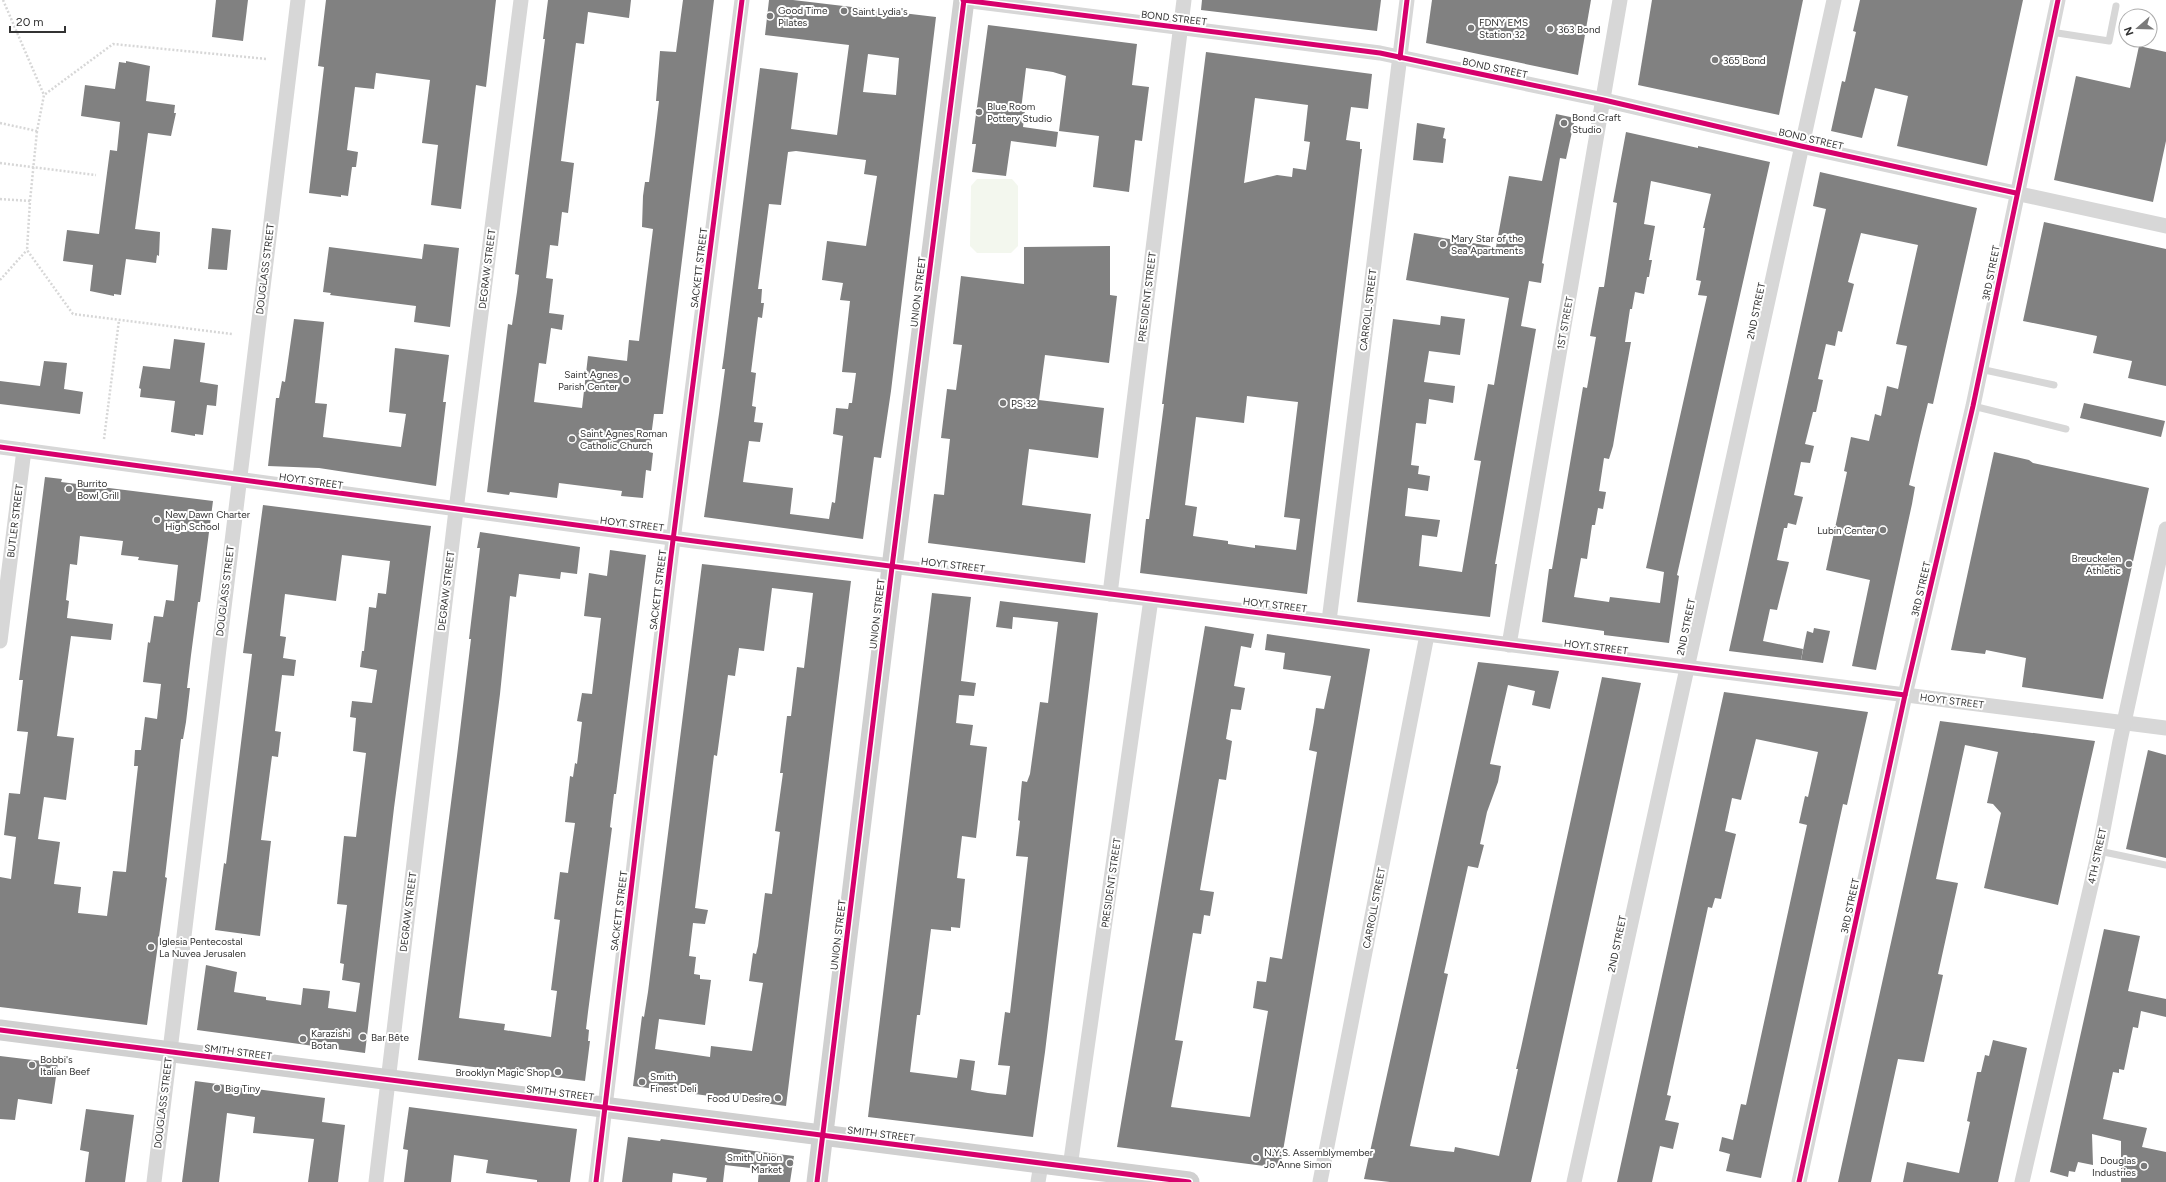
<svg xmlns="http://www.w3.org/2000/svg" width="2166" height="1182" viewBox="0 0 2166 1182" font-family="Figtree,sans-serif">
<rect width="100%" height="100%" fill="#fff"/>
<path fill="#f3f7ee" d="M977,179h35l6,7v60l-7,7h-34l-7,-7 1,-60z"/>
<g fill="#818181" fill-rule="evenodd">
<path d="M216,0h32l-5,41 -31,-4z"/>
<path d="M326,0h170l-10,87 -10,-2 -15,124 -30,-4 7,-60 -16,-2 8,-63 -54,-7 -2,16 -19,-2 -8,63 11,2 -2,15h-4l-4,29 -7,-1v2l-32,-4 15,-126 -6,-1z"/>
<path d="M548,0h83l-2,18 -41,-6 -4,32 -8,-1 -15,118 13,2 -6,50 -6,-1 -4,34 -8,-1 -2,17 -2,16 7,1 -4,34 15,2 -2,15 -11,-2 -5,36 -7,-1 -5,39 48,6 6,-52 39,5 2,-21 10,1 14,-112 -11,-2 1,-31 2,-14h4l6,-47 4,-34h-3l4,-50 16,1 7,-52h31l-51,414h-9l-5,38 4,1 -2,18 -5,-1 -3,28 -22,-2 1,-5 -63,-8 -2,15 -47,-6 -1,3 -22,-3 21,-168 4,1 5,-33 2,-17 -4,-1 30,-235h-2z"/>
<path d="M769,0h24l143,17 -45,374 -10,67 -7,-1 -11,82 -159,-22 15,-103 6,-45h-3l2,-14 36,-287 38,5 -7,56 46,6 12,-90 -84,-10zM868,54l31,4 -3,37 -33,-3zM796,151l70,9 -2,14 13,2 -11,70 -39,-5 -5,39 21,3 -3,17 10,1 -8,71 14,1 -4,30h-3l-1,6 -12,-1 -3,26 10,2 -8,67 -3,-1 -3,17 -39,-5 3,-26 -50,-6 6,-41 11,1 3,-19 -9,-1 2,-15 -4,-1 4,-33 -5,-1 7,-55 4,1 2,-15h-3l1,-14h-4l11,-85 12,1 7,-53z"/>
<path d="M1202,0h179l-4,31 -176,-21z"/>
<path d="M1432,0h159l-13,75 -152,-32z"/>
<path d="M1652,0h151l-24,115 -141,-30z"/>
<path d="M1860,0h163l-36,166 -90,-20 11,-50 -33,-8 -13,50 -31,-7 11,-50 3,1 11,-50 -3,-1z"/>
<path d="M988,25l149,19 -5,41 17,2 -7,54 -7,-1 -6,52 -36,-5 6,-51 -40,-5 7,-55 -13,-4 -27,-4 -5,42h4l-2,17 35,5 -2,15 -45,-6 -5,35 -34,-4 4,-28h-4z"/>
<path d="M2139,46l27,6v89l-13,61 -99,-22 22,-104 54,12z"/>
<path d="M1206,52l166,22 -4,35 -17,-2 -5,33 14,2v7h2l-55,445 -167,-21 6,-54h3l15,-115h-2zM1255,98l53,7 -4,36 6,1 -4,28 -13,-2 -1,9 -15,-2 -33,8zM1247,396l51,6 -14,115 16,2 -4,31 -41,-5v3l-27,-4v-3l-35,-5 4,-29 -12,-2 11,-88 48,6z"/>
<path d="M126,61l24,5 -4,35 29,4 -1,8h2l-5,23 -23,-3 -13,96 25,3 -1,24 -2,-1 -1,8 -30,-4 -5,36 -7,-1v2l-24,-5 3,-26 -30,-4 4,-31 32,4 11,-84 7,1 3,-29 -39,-6 4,-31 30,4 4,-27 7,1z"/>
<path d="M1556,114l19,4 -9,41 -6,-1 -18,105 2,1 -3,19 -12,-2 -8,45 15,3 -41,235h2l-7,53 -133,-15 36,-283 47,6 1,-9 24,3 -5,36 -31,-4 -5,31 31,4 -2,17 -24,-4 -3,25 -10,-1 -5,42 8,1 -1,8 12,2 -2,15 -20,-3 -3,28 35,4 -3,17 -15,-2 -3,31 43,6 19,-111 -7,-1 14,-76 6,1 15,-87 -103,-18 8,-47 82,14 13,-71 33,5z"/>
<path d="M1417,123l28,5 -2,10 3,1 -3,24 -30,-3z"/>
<path d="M1626,132l72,16v-2l72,16 -93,413 2,1 -10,67 -65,-8v-4l-62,-9 7,-53h3l31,-182 4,1 9,-51 -6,-1 9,-49h5l13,-84 -4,-1zM1651,181l60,13 -8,34h2l-9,52 5,1 -3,14 9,1 -61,272 18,4 -4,31 -50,-6 -1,5 -35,-5 7,-39 6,1 5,-34h3l3,-17 5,1 3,-17 -7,-1 5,-33 5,1 4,-13 9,-53 9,-51h-6l5,-33h2l3,-17 9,2 3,-17h2l3,-17h-3l6,-34 -11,-2z"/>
<path d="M1820,172l157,36 -44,196 -5,-1 -8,33 -11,49 6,2 -3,17 -36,166 -24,-4 18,-86 -44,-10 21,-98 -3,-1 7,-34 18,4 6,-27 6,2 6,-30 11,3 9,-43 -11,-2 22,-99 -57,-12 -13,49 6,2 -12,48 -4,-1 -3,15 -9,-2 -8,35 5,1 -7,32h-3l-8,32 9,2 -4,17 -9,-1 -7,33 9,2 -7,28 -8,-2 -1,5h-3l-7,32 12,2 -12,48 -7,-1 -7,32 40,8 -2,11 -72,-9 97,-442 -13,-3z"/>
<path d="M2044,222l122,27v137l-38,-8 4,-17 -39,-8 4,-17 -74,-15z"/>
<path d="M212,228l19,2 -4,40 -19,-1z"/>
<path d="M424,244l35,4 -9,79 -36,-5 2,-16 -86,-11 1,-2 -8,-1 6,-45 93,12z"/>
<path d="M1110,246v49l7,1 -8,67 -64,-8 -6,45 65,8 -6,50 -69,-9 -7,56 69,9 -6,49 -157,-20 6,-49 10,1 6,-56 -9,-1 6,-49 9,1 6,-45 -9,-1 8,-68 63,8v-37z"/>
<path d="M294,319l30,3 -9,81 12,1 -4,33 78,10 5,-33 -17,-2 6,-64 54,7 -6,47h3l-10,84 -117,-18 -51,-2 8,-68h3l3,-17 3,1z"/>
<path d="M174,339l31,4 -5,39 18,3 -2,21 -9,-1 -4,30 -8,-1v2l-24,-4 4,-31 -35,-4 1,-8 -2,-1 4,-22 27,3z"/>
<path d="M44,361l23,2 -3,26 19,3 -3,22 -80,-10v-23l40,5z"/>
<path d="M2084,403l81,18 -4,16 -81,-19z"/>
<path d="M1994,452l35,8 4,3 116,25 -46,211 -81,-12 4,-29 -40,-8 -1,4 -34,-4z"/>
<path d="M45,477l17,2 -1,3 152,19 -13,101h-2l-7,53 -4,33h3l-4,34 -3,17h-2l-16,138 2,1 -20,147 -147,-18v-130l11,2 5,-42 -12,-2 5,-42 11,1 8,-62 -11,-1 6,-51h-4zM80,536l43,5 -2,14 18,2 -1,3 40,5 -4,36 -8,-1 -3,17 -9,-1 -4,27 -2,-1 -5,40 18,2 -4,35 -12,-2 -4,33h-6l-1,16h4l-12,106 -13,-1 -6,45 -29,-3 3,-26 -27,-3 6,-42 -22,-3 6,-42 22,3 8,-62 -17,-2 14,-100 40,4 2,-16 -46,-6 2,-17 -3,-1 4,-36 7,1z"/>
<path d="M263,505l168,21 -37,282 -29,245 -168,-23 9,-65 31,7 -3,20 32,5v3l35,5 2,-17 27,3 -2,17 28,4 4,-29 -18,-3 2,-16 -4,-1 7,-58 -10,-1 7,-68 12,1 10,-84 -13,-2 3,-33 -6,-1 2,-16 20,2 5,-33 -17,-3 2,-16h2l5,-44 7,1 2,-15 8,1 4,-33 -48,-6 -6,46 -51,-7 -5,42 6,1 -3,21 13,2 -2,16 -12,-1 -7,56 6,1 -3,25 -6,-1 -11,84 10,1 -11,95 -45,-6 9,-67 2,1 26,-210 -9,-1z"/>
<path d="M480,532l100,15 -3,27 -16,-2 -1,7 -41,-5 -3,23 -6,-1 -10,98 -41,324 46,6 -1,6 47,7 6,-46 -6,-1 9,-70 -6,-1 6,-47 8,1 7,-50 -10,-1 5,-46 3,1 2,-14 2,1 5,-42 -5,-1 5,-28 10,1 9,-76 -17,-2 5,-43 18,3 3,-26 36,5 -30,239h-2l-4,33 2,1 -24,184 -2,17 3,1 -1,11h2l-5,40 -167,-21 39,-304 14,-117h-2l11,-91h-3z"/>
<path d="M702,564l149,17 -65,525 -153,-20 9,-70 2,1 4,-25zM772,588l41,5 -9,75 -7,-1 -6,49h-4l-7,57h3l-8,58 5,1 -8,62 -7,-1 -7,53 -2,8 -3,-1 -4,28 14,2 -11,68 -41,-5 -1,11 -55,-8 4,-30 46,6 6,-45 -11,-1v-4l-6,-1 2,-17 -7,-1 4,-33 12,1 3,-14 -13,-2 19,-153 3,1 11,-81 7,1 4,-28 25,3z"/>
<path d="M932,593l39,4 -10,84 15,2 -2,13 -15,-1 -3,28 17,2 -3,20 17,2 -11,91 -14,-2 -5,42 8,1 -5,49 -9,-1v4l-20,-2 -11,86h-3l-7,57 47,6 3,-19 15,2 -4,29 17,3 18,2 4,-29 -12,-1 7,-53 5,1 18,-156 -12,-1 4,-35 -2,-1 4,-39 5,1 3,-8 10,-72 8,1 10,-81 -45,-5 -1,12 -16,-2 4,-26 98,12 -53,439 -12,85 -165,-20z"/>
<path d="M1205,626l49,8 -3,14 -10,-2 -7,40 11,2 -4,22 -10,-1 -5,30 6,2 -6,39 -7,-1 -19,111 14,2 -4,24 -6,-1 -3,19 -8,-1 -18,107 8,1 -12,66 79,10 18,-106 -15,-3 4,-27 9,1 4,-25 12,2 35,-207 -8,-2 5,-28 2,-14 8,1 7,-33 -48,-7 2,-16 -20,-3 2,-16 103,15 -90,519 -163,-21z"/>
<path d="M1814,628l16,3 -7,32 -22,-3 6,-29 6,2z"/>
<path d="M1478,662l81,9 -9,38 -18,-4 3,-14 -27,-6 -18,79 11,2 -3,16 -11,30 -7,32 4,1 -6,23 -10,-2 -24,107 4,1 -38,172 26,4 18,2 1,-5 44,9 19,-87h-2l5,-21 81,-371 39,6 -110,499h-141l-26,-3z"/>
<path d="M1724,692l144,20 -21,93 -4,-1 -82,374 -35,-7 4,-17 -11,-3 3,-14 11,3 8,-36 5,1 61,-280 -8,-2 6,-27 3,1 10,-45 -62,-13 -15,61 -9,-2 -7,33 11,3 -4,17 -11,48 -6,-1 -3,10 -4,-1 -41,188 4,1 -6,24 14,3 -6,26 -13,-3 -8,36h-35z"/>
<path d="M1940,721l155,20 -37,164 -74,-17 17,-75 -8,-9 -6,-1 11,-51 -33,-7 -29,134 22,4 -20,91 5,1 -19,87 -26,-3 -27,123h-33z"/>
<path d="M2148,750l18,5v103l-40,-9z"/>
<path d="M2104,929l36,7 -12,55 38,8v18l-25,-6 -3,17 -5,-1 -9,43 -5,-1v4l-6,-1 -10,47 44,9 -5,19 24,5v30h-45v-41l-29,-7 1,31 -15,-3 -3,10 -6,-1 -1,6 -18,-5z"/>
<path d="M1993,1040l34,8 -29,134h-95l4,-20 52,11 11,-51 -3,-1 10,-49h4l4,-17 4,1z"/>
<path d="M0,1056l58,7 -6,41 -34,-5 -3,21 -15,-1z"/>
<path d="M195,1081l130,17 -3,24 23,3 -7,57h-30l6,-43 -61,-6 2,-16 -28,-4 -8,69h-37z"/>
<path d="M409,1107l168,22 -7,53h-33v-2l-51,-7 2,-13 -34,-5 -3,27h-47l4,-32 -5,-1z"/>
<path d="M86,1109l48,6 -9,67h-40l4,-30 -9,-2z"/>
<path d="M628,1137l32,4 1,-2 133,17 -4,26h-32l1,-13 -34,-4 -2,17h-17l1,-4 -34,-5 -1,9h-50z"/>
</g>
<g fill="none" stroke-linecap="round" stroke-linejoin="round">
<g stroke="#d7d7d7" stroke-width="2.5" stroke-dasharray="2 2" stroke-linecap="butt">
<path d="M3,0l41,95"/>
<path d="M0,123l37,8 7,-36 69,-51 154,15"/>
<path d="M0,163l96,12"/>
<path d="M0,199l30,2 -3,49 46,64 159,20"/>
<path d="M30,201l7,-70"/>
<path d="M0,280l27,-30"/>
<path d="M104,439l15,-119"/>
</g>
<g stroke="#d7d7d7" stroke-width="7">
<path d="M2051,32l58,9 7,-35"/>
<path d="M1980,369l74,16"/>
<path d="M1973,406l93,23"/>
<path d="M2099,851l67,14"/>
</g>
<g stroke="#d7d7d7" stroke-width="15">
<path d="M963,0l417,53 224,47 197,46 365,80"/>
<path d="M0,447l694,94 1472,187"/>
<path d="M1110,594l74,-594"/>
<path d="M1329,621l78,-621"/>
<path d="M0,641l24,-191"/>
<path d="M1509,645l111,-645"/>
<path d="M1070,1167l81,-568"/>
<path d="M154,1182l144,-1182"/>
<path d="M376,1182l80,-672 65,-510"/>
<path d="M596,1182l75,-626 71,-556"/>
<path d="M1038,1182l3,-18"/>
<path d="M1320,1182l107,-547"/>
<path d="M1574,1182l260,-1182"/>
<path d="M1799,1182l106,-487 68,-289 85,-406"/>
<path d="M2022,1182l77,-331 21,-110 46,-212"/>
</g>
<g stroke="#d0d0d0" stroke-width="21">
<path d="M0,1030l1189,152"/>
<path d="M817,1182l75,-615 72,-567"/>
</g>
<g stroke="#fff" stroke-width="8">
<g id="cycleway">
<path d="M963,0l417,53 224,47 197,46 215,47"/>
<path d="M1400,58l7,-58"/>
<path d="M0,447l694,94 1211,154"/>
<path d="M0,1030l1189,152"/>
<path d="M596,1182l75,-626 71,-556"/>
<path d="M817,1182l75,-615 72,-567"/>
<path d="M1799,1182l106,-487 68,-289 85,-406"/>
</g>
</g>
<use href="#cycleway" stroke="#d6006c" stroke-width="5"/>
</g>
<g fill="#7a7a7a" stroke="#fff" stroke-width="1.5">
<circle cx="844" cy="11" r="4"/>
<circle cx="770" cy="16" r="4"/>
<circle cx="1471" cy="28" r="4"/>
<circle cx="1550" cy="29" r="4"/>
<circle cx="1715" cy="60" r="4"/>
<circle cx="979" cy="112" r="4"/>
<circle cx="1564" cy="123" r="4"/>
<circle cx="1443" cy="244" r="4"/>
<circle cx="626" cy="380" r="4"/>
<circle cx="1003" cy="403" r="4"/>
<circle cx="572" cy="439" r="4"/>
<circle cx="69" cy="489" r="4"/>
<circle cx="157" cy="520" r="4"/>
<circle cx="1883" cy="530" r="4"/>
<circle cx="2129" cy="564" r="4"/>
<circle cx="151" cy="947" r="4"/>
<circle cx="363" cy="1037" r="4"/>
<circle cx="303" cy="1039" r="4"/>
<circle cx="32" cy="1065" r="4"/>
<circle cx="558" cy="1072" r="4"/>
<circle cx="642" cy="1082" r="4"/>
<circle cx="217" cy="1088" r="4"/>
<circle cx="778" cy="1098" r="4"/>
<circle cx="1256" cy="1158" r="4"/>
<circle cx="790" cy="1163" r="4"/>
<circle cx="2144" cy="1166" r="4"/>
</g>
<g text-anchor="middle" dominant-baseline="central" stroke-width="4" stroke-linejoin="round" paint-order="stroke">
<g font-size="10" fill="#333" stroke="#fff" text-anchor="start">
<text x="778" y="10">Good Time<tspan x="778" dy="12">Pilates</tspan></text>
<text x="852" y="11">Saint Lydia's</text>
<text x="1479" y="22">FDNY EMS<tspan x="1479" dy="12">Station 32</tspan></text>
<text x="1558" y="29">363 Bond</text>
<text x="1723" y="60">365 Bond</text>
<text x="987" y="106">Blue Room<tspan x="987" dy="12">Pottery Studio</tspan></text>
<text x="1572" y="117">Bond Craft<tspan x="1572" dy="12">Studio</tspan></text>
<text x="1451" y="238">Mary Star of the<tspan x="1451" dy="12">Sea Apartments</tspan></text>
<text x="618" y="374" text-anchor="end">Saint Agnes<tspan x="618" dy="12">Parish Center</tspan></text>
<text x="1011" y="403">PS 32</text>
<text x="580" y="433">Saint Agnes Roman<tspan x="580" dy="12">Catholic Church</tspan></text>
<text x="77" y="483">Burrito<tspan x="77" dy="12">Bowl Grill</tspan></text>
<text x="165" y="514">New Dawn Charter<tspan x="165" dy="12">High School</tspan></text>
<text x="1875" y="530" text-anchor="end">Lubin Center</text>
<text x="2121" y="558" text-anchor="end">Breuckelen<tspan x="2121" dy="12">Athletic</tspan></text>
<text x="159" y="941">Iglesia Pentecostal<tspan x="159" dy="12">La Nuvea Jerusalen</tspan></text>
<text x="311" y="1033">Karazishi<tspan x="311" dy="12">Botan</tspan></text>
<text x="371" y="1037">Bar Bête</text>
<text x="40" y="1059">Bobbi's<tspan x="40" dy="12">Italian Beef</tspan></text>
<text x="550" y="1072" text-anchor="end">Brooklyn Magic Shop</text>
<text x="650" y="1076">Smith<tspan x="650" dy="12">Finest Deli</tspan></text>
<text x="225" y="1088">Big Tiny</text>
<text x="770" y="1098" text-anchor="end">Food U Desire</text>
<text x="1264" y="1152">N.Y.S. Assemblymember<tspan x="1264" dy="12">Jo Anne Simon</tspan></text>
<text x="782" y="1157" text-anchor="end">Smith Union<tspan x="782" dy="12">Market</tspan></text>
<text x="2136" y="1160" text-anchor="end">Douglas<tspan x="2136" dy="12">Industries</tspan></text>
</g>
<g font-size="10" fill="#333" stroke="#fff">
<text transform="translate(1174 18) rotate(7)">BOND STREET</text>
<text transform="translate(1495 68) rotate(12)">BOND STREET</text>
<text transform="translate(1811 139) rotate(13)">BOND STREET</text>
<text transform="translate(699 268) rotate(-83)">SACKETT STREET</text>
<text transform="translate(265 269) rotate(-83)">DOUGLASS STREET</text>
<text transform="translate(487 269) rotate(-83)">DEGRAW STREET</text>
<text transform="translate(1991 273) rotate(-79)">3RD STREET</text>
<text transform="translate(918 292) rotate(-83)">UNION STREET</text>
<text transform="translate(1147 297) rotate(-83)">PRESIDENT STREET</text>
<text transform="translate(1368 310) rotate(-83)">CARROLL STREET</text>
<text transform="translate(1756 311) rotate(-78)">2ND STREET</text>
<text transform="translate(1565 323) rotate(-80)">1ST STREET</text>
<text transform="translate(311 481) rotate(8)">HOYT STREET</text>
<text transform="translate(15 521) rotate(-83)">BUTLER STREET</text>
<text transform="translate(632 524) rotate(7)">HOYT STREET</text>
<text transform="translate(953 565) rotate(7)">HOYT STREET</text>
<text transform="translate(1921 589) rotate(-77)">3RD STREET</text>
<text transform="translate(658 590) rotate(-83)">SACKETT STREET</text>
<text transform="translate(225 591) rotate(-83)">DOUGLASS STREET</text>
<text transform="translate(446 591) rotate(-83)">DEGRAW STREET</text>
<text transform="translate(1275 605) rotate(7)">HOYT STREET</text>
<text transform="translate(877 614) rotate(-83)">UNION STREET</text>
<text transform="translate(1686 627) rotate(-78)">2ND STREET</text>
<text transform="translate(1596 647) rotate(7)">HOYT STREET</text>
<text transform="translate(1952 701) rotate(7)">HOYT STREET</text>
<text transform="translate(2097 856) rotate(-78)">4TH STREET</text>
<text transform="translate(1111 883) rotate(-82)">PRESIDENT STREET</text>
<text transform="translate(1850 906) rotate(-78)">3RD STREET</text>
<text transform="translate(1374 908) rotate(-79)">CARROLL STREET</text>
<text transform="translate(619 911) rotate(-83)">SACKETT STREET</text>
<text transform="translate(408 912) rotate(-83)">DEGRAW STREET</text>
<text transform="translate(838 935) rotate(-83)">UNION STREET</text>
<text transform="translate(1617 944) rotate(-78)">2ND STREET</text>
<text transform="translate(238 1052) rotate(7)">SMITH STREET</text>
<text transform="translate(560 1093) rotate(7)">SMITH STREET</text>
<text transform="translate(163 1103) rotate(-83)">DOUGLASS STREET</text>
<text transform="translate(881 1134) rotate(7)">SMITH STREET</text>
</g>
</g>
<g transform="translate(2138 28) rotate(250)"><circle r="19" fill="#ffffff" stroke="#adadad"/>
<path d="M0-3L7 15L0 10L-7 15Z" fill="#7a7a7a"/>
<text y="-6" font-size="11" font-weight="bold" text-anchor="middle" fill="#333333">N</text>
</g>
<path d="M10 26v6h55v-6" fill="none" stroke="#333333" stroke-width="2"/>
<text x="16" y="26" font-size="12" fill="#333333" stroke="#ffffff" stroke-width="3" paint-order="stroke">20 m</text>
</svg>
